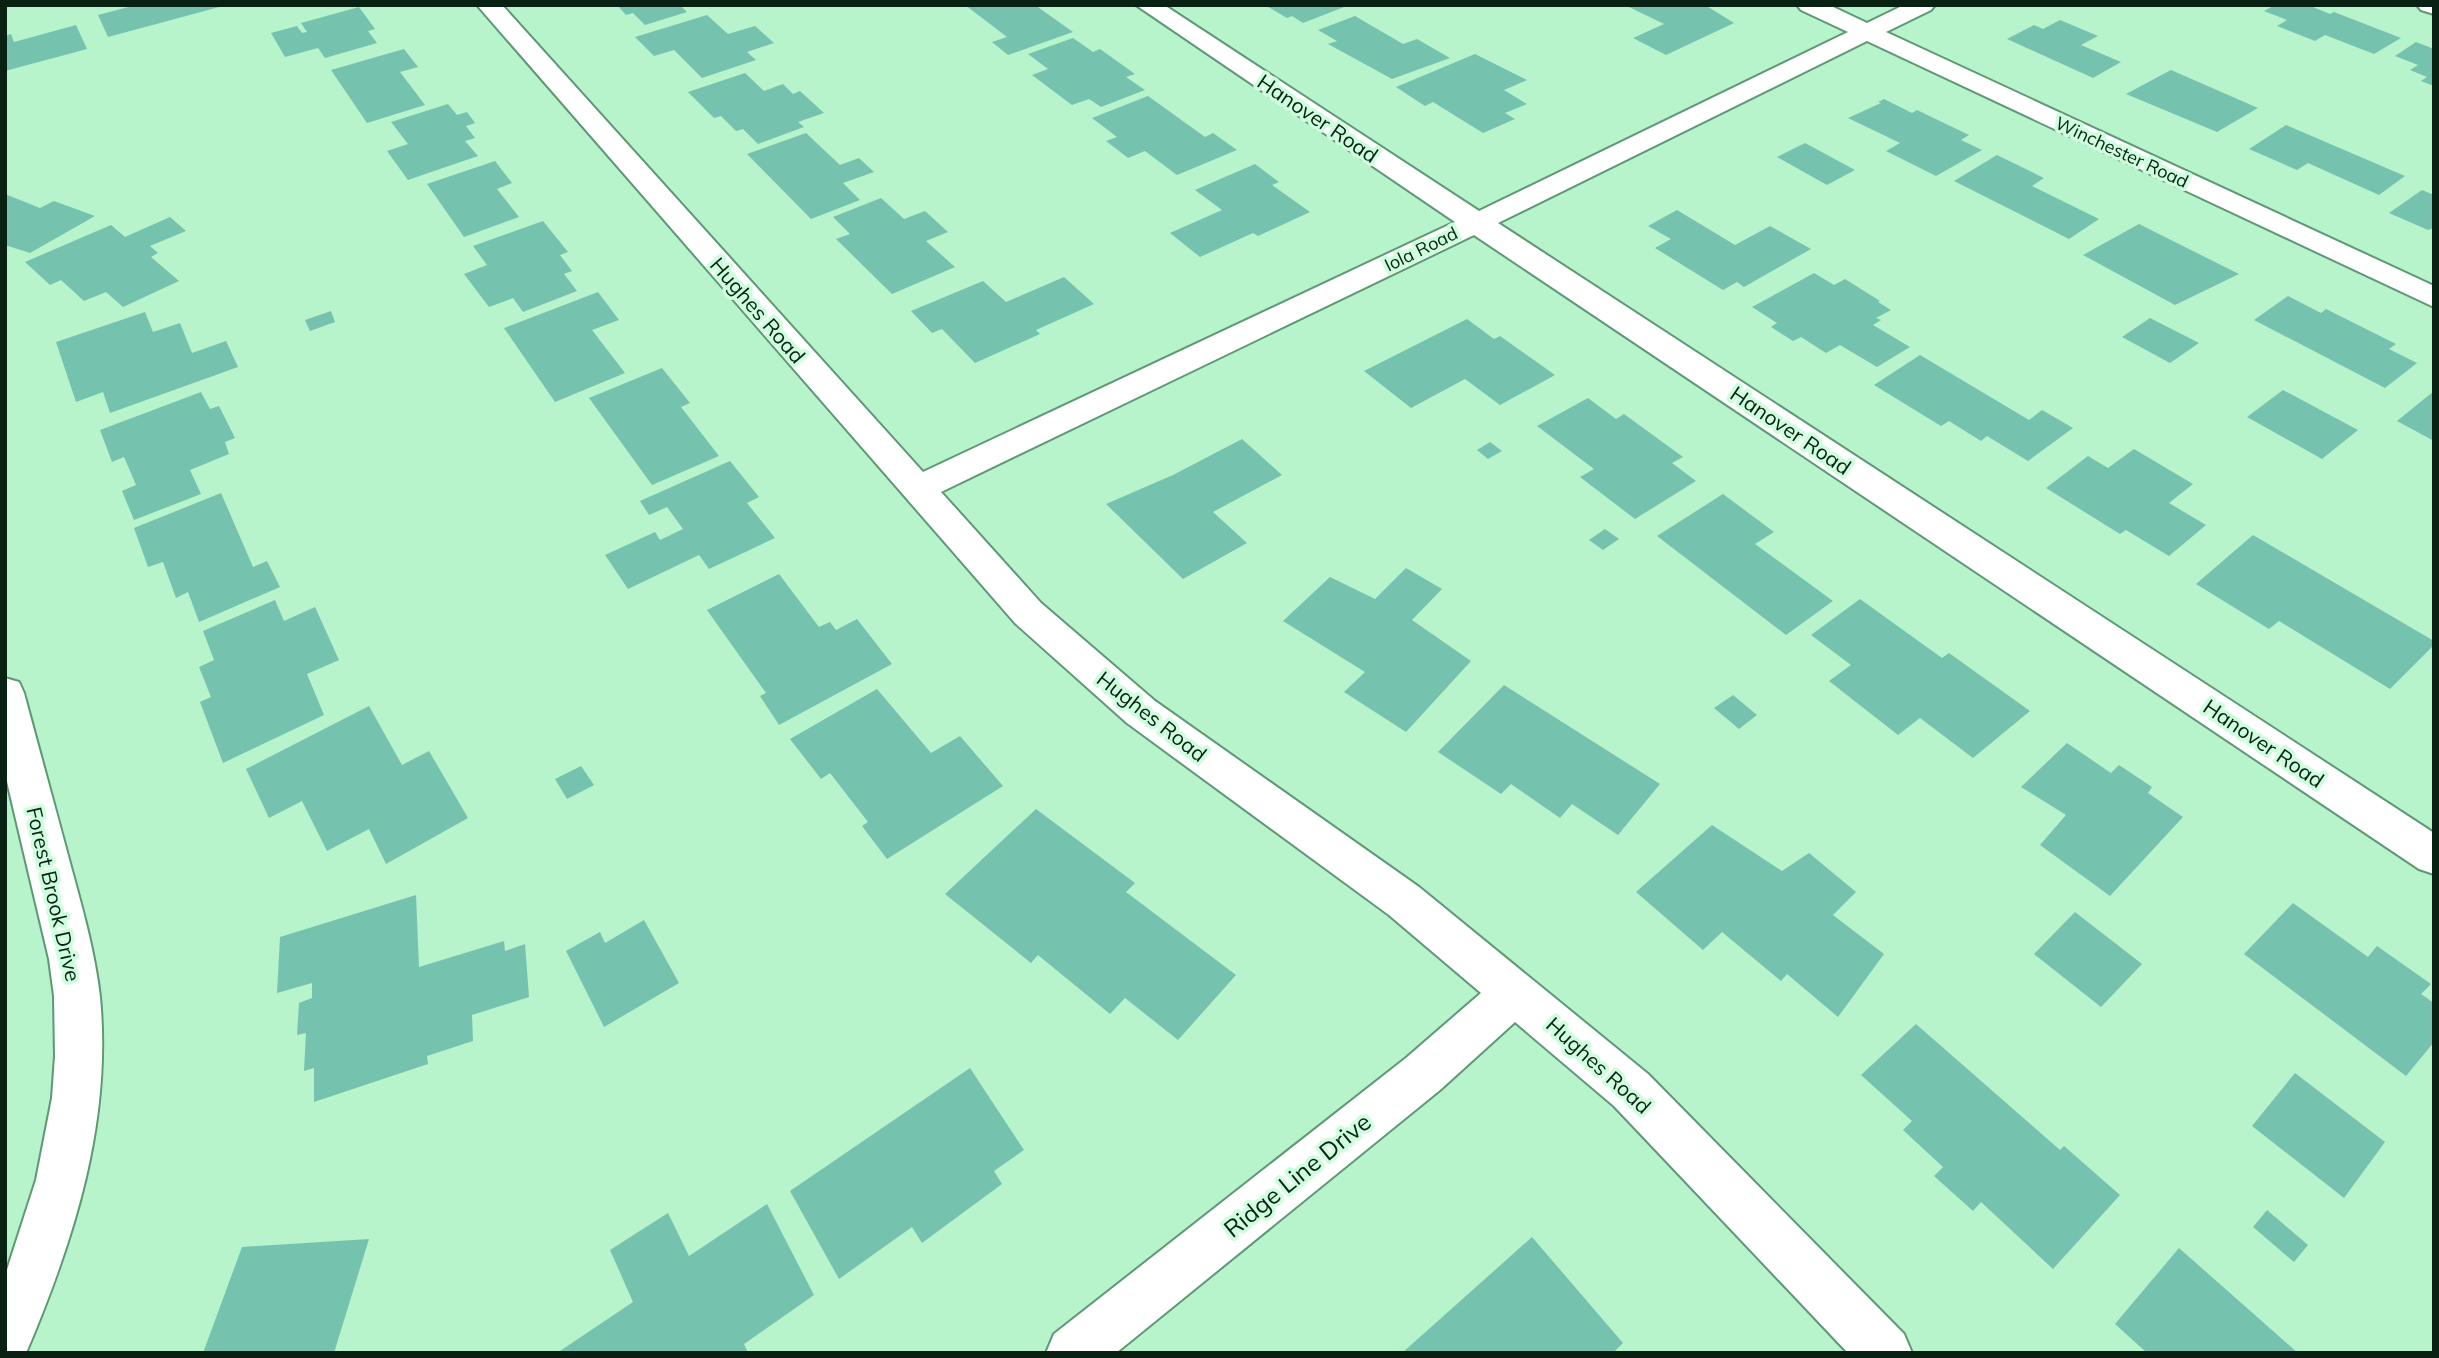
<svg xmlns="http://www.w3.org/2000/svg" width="2439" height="1358" viewBox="0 0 2439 1358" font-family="Mulish,sans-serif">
<rect width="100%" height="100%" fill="#b7f3cb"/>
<g fill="#75c3af">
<path d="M136,5h87v1l-115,31 -10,-22z"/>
<path d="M617,5h63l7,7 -42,13 -12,-12 -7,2z"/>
<path d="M965,5h70l38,27 -65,23 -16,-13 15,-5z"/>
<path d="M1265,5h76l3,2 -41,16 -11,-7 -5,2z"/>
<path d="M1633,5h72l29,18 -68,32 -33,-17 31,-14 -35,-17z"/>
<path d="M2275,5h33l22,9 4,-2 67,26 -27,16 -49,-19 -10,6 -38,-15 10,-6 -23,-9z"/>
<path d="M359,7l16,22 -7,2 9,12 -52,15 -7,-10 -33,9 -14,-24 26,-7 5,7 5,-1 -6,-9z"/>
<path d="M707,15l21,19 27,-8 19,17 -27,9 9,8 -54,18 -28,-28 -20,6 -19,-19z"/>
<path d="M1355,16l48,28 14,-5 33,19 -58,21 -64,-35 9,-3 -19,-11z"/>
<path d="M2060,20l38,16 -17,9 40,17 -28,16 -86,-39 27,-14 9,4z"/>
<path d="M76,25l11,24 -82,22v-35l6,-2 3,8z"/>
<path d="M1073,38l20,14 7,-3 35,25 -9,3 19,13 -44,17 -12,-8 -17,6 -40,-30 16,-6 -20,-15z"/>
<path d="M2416,42l18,7v37l-13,-5 6,-4 -17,-7 8,-5 -23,-9z"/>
<path d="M404,49l14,18 -18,5 25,33 -58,18 -36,-53z"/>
<path d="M1475,54l52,26 -23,10 23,14 -22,9 10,6 -32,14 -50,-31 -8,4 -29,-19z"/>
<path d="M2171,70l87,38 -41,24 -91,-38z"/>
<path d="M745,73l19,18 19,-7 10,10 7,-3 24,22 -26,9 6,5 -46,17 -15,-15 -7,2 -15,-15 -7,2 -26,-26z"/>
<path d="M1148,96l57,41 8,-4 24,17 -60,25 -32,-24 -17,7 -22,-17 11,-4 -25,-19z"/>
<path d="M1884,99l28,14 5,-3 52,25 -8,5 21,10 -46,26 -50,-25 14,-8 -52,-25 33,-15 -3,-1z"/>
<path d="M448,104l9,11 10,-3 8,11 -9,3 9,12 -10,3 13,15 -70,24 -21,-29 21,-7 -17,-22z"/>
<path d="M2286,125l119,51 -26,19 -71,-32 -11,7 -48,-21z"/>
<path d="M806,133l34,32 19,-7 15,14 -31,11 17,17 -49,19 -64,-65z"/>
<path d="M1805,143l50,27 -28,15 -50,-28z"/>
<path d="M1997,155l47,23 -12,8 67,33 -30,20 -115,-58z"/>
<path d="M495,161l17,22 -15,6 22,28 -55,20 -37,-53z"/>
<path d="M1255,164l24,18 -7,3 38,27 -52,24 -5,-3 -53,24 -30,-24 52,-23 -27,-20z"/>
<path d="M2422,190l12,5v33l-6,2 -39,-17z"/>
<path d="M5,194l35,14 14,-7 41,15 -65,37 -25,-8z"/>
<path d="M881,198l23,21 21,-8 23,21 -22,9 29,26 -63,27 -56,-55 14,-5 -17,-17z"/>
<path d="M1677,210l58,35 35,-19 41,23 -67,38 -7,-5 -14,8 -68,-42 16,-9 -23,-13z"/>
<path d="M170,217l16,14 -36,15 8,7 -7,4 28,24 -56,26 -17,-15 -22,9 -23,-21 -11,5 -25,-23 86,-37 14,12z"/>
<path d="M543,221l25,31 -8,3 12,16 -8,3 13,17 -54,21 -10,-14 -24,9 -25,-33 23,-9 -14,-19z"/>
<path d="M2139,224l100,50 -64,31 -92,-50z"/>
<path d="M1814,273l20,12 11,-6 35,22 -2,1 13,8 -15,8 5,2 -8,5 37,22 -33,20 -37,-22 -14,8 -25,-16 -8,4 -22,-14 6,-4 -25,-16z"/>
<path d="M1064,277l30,27 -58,26 4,4 -65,29 -33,-34 -10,4 -21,-22 72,-30 23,21z"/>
<path d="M598,292l21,28 -27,10 33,43 -70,29 -51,-74z"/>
<path d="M2288,296l33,17 5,-4 70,35 -7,5 28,14 -32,25 -131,-68z"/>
<path d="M331,311l4,11 -25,9 -5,-11z"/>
<path d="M145,312l8,20 27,-9 12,30 34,-12 12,26 -128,46 -7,-21 -27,10 -20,-60z"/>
<path d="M2150,318l49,25 -29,20 -48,-26z"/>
<path d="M1467,319l27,20 6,-3 55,39 -55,30 -35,-26 -54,29 -47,-37z"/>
<path d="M1920,355l109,65 13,-10 31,18 -45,33 -41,-25 -6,5 -32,-20 -8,5 -67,-41z"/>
<path d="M662,368l28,35 -9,4 38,49 -67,29 -63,-87z"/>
<path d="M2283,390l75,40 -36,29 -75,-42z"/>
<path d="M2434,391v50l-37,-20z"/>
<path d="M201,392l9,17 9,-3 16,32 -10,4 4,12 -39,16 11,24 -67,26 -12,-29 14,-6 -12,-28 -12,5 -12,-32z"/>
<path d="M1588,398l28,21 8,-5 59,43 -11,6 24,18 -61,38 -55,-42 14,-8 -57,-43z"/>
<path d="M1242,439l40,36 -69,37 34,31 -64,36 -77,-75 67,-29z"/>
<path d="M1490,442l12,9 -14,8 -11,-9z"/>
<path d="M2134,449l59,35 -24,19 37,22 -37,31 -43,-26 -6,4 -74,-46 42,-32 20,12z"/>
<path d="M730,461l29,36 -12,6 28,35 -66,31 -10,-14 -71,34 -23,-34 50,-23 5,8 23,-11 -16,-22 -18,8 -9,-14z"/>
<path d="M221,493l32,74 14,-6 13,26 -81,35 -11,-30 -12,6 -13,-36 -15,5 -14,-39z"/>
<path d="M1723,494l51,38 -19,12 78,57 -47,34 -129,-99z"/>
<path d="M1605,529l14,10 -16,11 -14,-10z"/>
<path d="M2253,535l181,106v4l-44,44 -111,-68 -10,8 -73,-45z"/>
<path d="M1406,568l36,21 -30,31 59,41 -65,71 -62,-40 21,-20 -82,-51 47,-44 45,22z"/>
<path d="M779,574l40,53 11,-5 6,8 21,-11 35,45 -113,61 -19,-29 6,-3 -59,-83z"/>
<path d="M1860,599l82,59 7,-5 81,58 -57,47 -53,-40 -22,17 -69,-54 22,-16 -40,-30z"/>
<path d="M275,600l9,21 31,-14 24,53 -32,14 17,41 -101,48 -23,-61 11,-5 -12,-30 15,-7 -11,-29z"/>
<path d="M1504,685l156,99 -42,51 -46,-31 -12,14 -49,-34 -10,10 -63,-42z"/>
<path d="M877,689l54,64 29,-17 43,50 -116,73 -25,-33 6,-4 -38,-49 -9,6 -31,-40z"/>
<path d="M1733,695l24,20 -18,14 -25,-21z"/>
<path d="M369,706l33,59 27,-14 39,67 -82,46 -17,-35 -42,22 -25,-50 -33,17 -23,-49z"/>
<path d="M2067,743l44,30 8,-8 33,22 -4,6 35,24 -73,79 -70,-51 26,-30 -45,-28z"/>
<path d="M581,766l13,19 -27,14 -12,-20z"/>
<path d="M1036,809l99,74 -9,9 110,83 -58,65 -53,-42 -15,16 -72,-59 -7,8 -86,-69z"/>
<path d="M1712,825l70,46 27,-18 47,39 -23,23 51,39 -46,63 -51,-43 -6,7 -59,-49 -19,18 -67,-58z"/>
<path d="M416,895l3,72 85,-26 1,10 20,-7 4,53 -57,18 1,26 -46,15 1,8 -114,38v-34l-10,3 2,-38 -9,2 2,-32 13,-5v-15l-35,10 3,-56z"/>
<path d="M2293,903l75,54 9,-11 54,38 -10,10 13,9v39l-28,34 -162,-122z"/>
<path d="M2075,912l67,52 -41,43 -67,-53z"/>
<path d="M644,920l35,63 -75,44 -38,-76 34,-19 5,11z"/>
<path d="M1916,1024l144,126 4,-4 56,49 -67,74 -72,-67 -8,9 -39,-35 9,-9 -40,-37 9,-9 -51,-46z"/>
<path d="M970,1068l54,82 -30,21 8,13 -80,59 -10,-16 -73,52 -49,-88z"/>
<path d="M2295,1073l90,69 -41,56 -92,-72z"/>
<path d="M767,1204l47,91 -70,49 4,9h-191l76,-51 -23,-52 58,-37 21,43z"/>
<path d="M2267,1210l41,35 -14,17 -41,-35z"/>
<path d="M1532,1237l91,106 -10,10h-211z"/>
<path d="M369,1239l-35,114h-131l39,-106z"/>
<path d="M2179,1248l119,105h-151l-32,-29z"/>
</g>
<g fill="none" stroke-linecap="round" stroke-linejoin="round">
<g stroke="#5e9874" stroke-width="4">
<g id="street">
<path d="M477,5h25l421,467 532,-250 -319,-217h28l315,206 369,-179 -47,-22 -4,-5h32l38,18 37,-18h31l-4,5 -45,22 548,254v21l-567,-266 -369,182 936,610v41l-15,-5 -945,-634 -533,257 100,111 114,98 264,186 229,187 256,260 8,19h-64l-234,-247 -99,-84 -75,68 -324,263h-70l8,-19 352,-276 75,-65 -92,-78 -262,-192 -112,-100z"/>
<path d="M2417,5h17v9l-13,-4z"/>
<path d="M5,678l14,4 5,11c15,57 31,113 46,170 12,44 25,89 30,134 12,125 -26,243 -74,356h-21v-77l31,-96 16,-82 3,-42 -1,-60 -5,-37 -44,-186z"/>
</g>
</g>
<use href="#street" fill="#fff" fill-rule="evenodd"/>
</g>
<g text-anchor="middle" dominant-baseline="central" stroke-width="7" stroke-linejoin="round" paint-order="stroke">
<g font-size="18" fill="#092113" stroke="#cdfedd">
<text transform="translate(2122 152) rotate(25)">Winchester Road</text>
<text transform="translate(1421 249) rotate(-26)">Iola Road</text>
</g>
<g font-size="21" fill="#092113" stroke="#cdfedd">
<text transform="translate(1318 118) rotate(34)">Hanover Road</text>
<text transform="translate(758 310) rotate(49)">Hughes Road</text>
<text transform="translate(1791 430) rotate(34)">Hanover Road</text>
<text transform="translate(1152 716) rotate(38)">Hughes Road</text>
<text transform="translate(2264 743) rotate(34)">Hanover Road</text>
<text transform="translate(54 894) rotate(77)">Forest Brook Drive</text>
<text transform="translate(1599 1065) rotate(42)">Hughes Road</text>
</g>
<g font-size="24" fill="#092113" stroke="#cdfedd">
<text transform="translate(1297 1175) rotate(-39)">Ridge Line Drive</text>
</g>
</g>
<rect width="2439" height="1358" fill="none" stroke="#092113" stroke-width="14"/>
</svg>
